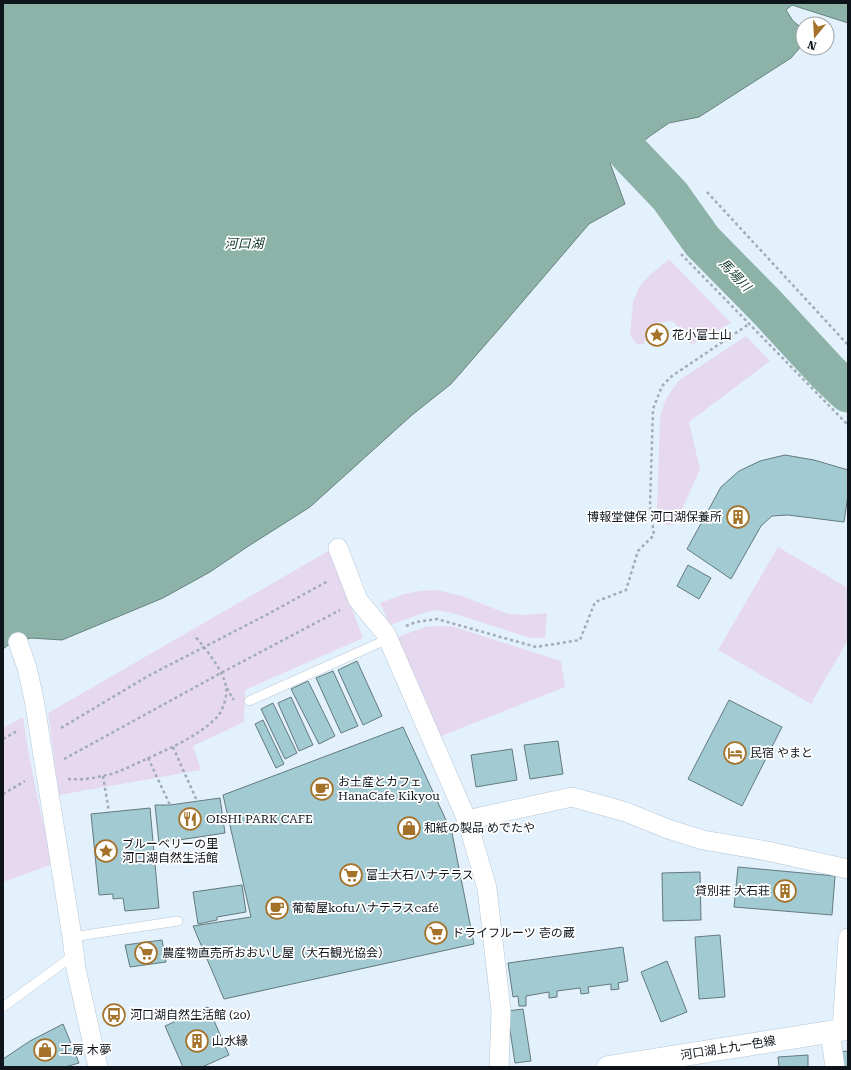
<svg xmlns="http://www.w3.org/2000/svg" width="851" height="1070" viewBox="0 0 851 1070" font-family="'Roboto Serif','Noto Sans JP',serif">
<rect width="100%" height="100%" fill="#e3f1fd"/>
<g fill="#e6d9ef">
<path d="M669,259l62,64 -40,22 -9,-15 -10,-9 -14,2 -10,8 -4,13h-8l-6,-9 3,-33 6,-15 11,-12z"/>
<path d="M746,336l24,25 -81,61 11,47 -20,45 -7,11h-7l-8,-5 -1,-12 3,-91 4,-14 9,-15 8,-9z"/>
<path d="M778,547l70,41v52l-37,64 -93,-54z"/>
<path d="M330,550l33,88 -118,52 -1,32 -51,24 8,24 -142,25 -11,-82z"/>
<path d="M437,590l25,6 46,18 18,1 21,-2 -2,25h-15l-78,-25 -15,-3 -13,3 -34,12 -10,-22 24,-9 16,-3z"/>
<path d="M439,626h12l110,35 4,26 -126,50 -44,-99 30,-11z"/>
<path d="M23,717c7,49 18,99 30,147l-50,18v-154z"/>
</g>
<path fill="#8db3a8" stroke="#67837d" d="M3,3h845v20l-56,-18 -6,5 7,11 10,8v15l-12,14 -92,59 -30,6 -19,13 -21,17 -19,10 15,41 -36,20 -90,105 -48,55 -39,31 -102,92 -63,40 -37,25 -47,26 -101,42 -31,-2 -20,5 -8,6z"/>
<g fill="none" stroke-linecap="round" stroke-linejoin="round">
<path stroke="#8db3a8" stroke-width="41" d="M629,153l41,43 32,45 63,64 63,68 20,19"/>
</g>
<g fill="#a2cad2" stroke="#637a7e">
<path d="M785,455l29,5 34,10v25l-4,27 -56,-7 -16,1 -11,10 -30,53 -44,-30 34,-62 18,-16 21,-10z"/>
<path d="M688,565l23,13 -12,21 -22,-13z"/>
<path d="M357,661l25,55 -19,9 -25,-55z"/>
<path d="M333,671l25,55 -17,7 -25,-55z"/>
<path d="M308,681l27,55 -16,8 -28,-55z"/>
<path d="M291,697l22,48 -14,6 -21,-48z"/>
<path d="M729,700l53,27 -40,79 -54,-27z"/>
<path d="M273,703l24,50 -12,6 -24,-50z"/>
<path d="M263,720l21,44 -8,4 -21,-44z"/>
<path d="M403,727l49,106 22,111 -250,55 -31,-73 58,-9 -28,-122z"/>
<path d="M558,741l5,33 -33,5 -6,-34z"/>
<path d="M512,749l5,31 -41,7 -5,-32z"/>
<path d="M220,798l5,35 -66,10 -4,-38h15z"/>
<path d="M150,808l9,100 -34,3 -2,-13 -10,1v-5l-14,1 -8,-81z"/>
<path d="M738,867l97,9 -3,39 -98,-8z"/>
<path d="M700,872l1,48 -38,1 -1,-48z"/>
<path d="M242,885l4,27 -29,5v3l-19,4 -5,-32z"/>
<path d="M720,935l5,62 -26,2 -4,-62z"/>
<path d="M162,940l4,22 -36,5 -5,-22z"/>
<path d="M623,947l5,34 -10,2 1,6 -8,1v-6l-23,3 1,6 -8,1 -1,-6 -23,3v6l-8,1v-6l-23,4v10h-7l-1,-10 -5,1 -5,-34z"/>
<path d="M667,961l20,51 -26,10 -20,-50z"/>
<path d="M208,1007l21,48 -27,12h-19l-18,-41z"/>
<path d="M523,1009l8,52 -16,2 -8,-52z"/>
<path d="M63,1024l16,39 -14,4h-62v-8l27,-18z"/>
<path d="M848,1051v16h-6l-3,-15z"/>
<path d="M808,1055v12h-29l-1,-10z"/>
</g>
<g fill="none" stroke-linecap="round" stroke-linejoin="round">
<g stroke="#b5c6d5" stroke-width="10">
<g id="service">
<path d="M249,701l139,-62"/>
<path d="M72,937l106,-16"/>
<path d="M3,1007l71,-52"/>
</g>
</g>
<g stroke="#b5c6d5" stroke-width="20">
<g id="minor">
<path d="M338,548l20,52 28,34 81,186 20,68 14,123 -2,56"/>
<path d="M18,642l9,26 7,31 38,238 4,32 22,98"/>
<path d="M467,820l105,-23 54,15 42,17 35,11 64,11 81,18"/>
<path d="M842,1030l6,-92"/>
<path d="M830,1032l5,35"/>
</g>
</g>
<g stroke="#b5c6d5" stroke-width="23">
<path id="primary" d="M608,1067l240,-38"/>
</g>
<g stroke="#a1acb6" stroke-width="2.5" stroke-dasharray="3 3" stroke-linecap="butt">
<path d="M707,192l141,153"/>
<path d="M681,254l167,171"/>
<path d="M406,626l10,-4 21,-3 99,28 44,-7 15,-38 31,-12 12,-39 16,-16 -4,-30 3,-96 9,-23 10,-10 77,-52"/>
<path d="M227,688l6,11 1,-1"/>
<path d="M61,728l87,-52 120,-62 60,-33"/>
<path d="M3,739l16,-9"/>
<path d="M173,747l24,54"/>
<path d="M148,758l22,47"/>
<path d="M64,759l157,-86 119,-63"/>
<path d="M103,776l6,36"/>
<path d="M68,779c11,1 23,0 34,-3 14,-2 27,-9 40,-15 24,-11 58,-25 76,-45 5,-6 10,-22 8,-29 -2,-16 -21,-39 -32,-52"/>
<path d="M3,794l22,-13"/>
</g>
<use href="#service" stroke="#fff" stroke-width="9"/>
<use href="#minor" stroke="#fff" stroke-width="19"/>
<use href="#primary" stroke="#fff" stroke-width="22"/>
</g>
<defs>
<g id="sight-ring" transform="scale(1.15)"><circle r="9.5" fill="#fff" stroke="#a47228" stroke-width="1.5"/><path d="M0-6L1.8-2.2L6-1.7L2.9 1.2L3.7 5.4L0 3.3L-3.7 5.4L-2.9 1.2L-6-1.7L-1.8-2.2Z" fill="#a47228"/></g>
<g id="building-ring" transform="scale(1.15)"><circle r="9.5" fill="#fff" stroke="#a47228" stroke-width="1.5"/><path d="M-4-6H4V6H1V3H-1V6H-4ZM-2.5-4.3h1.7v1.8h-1.7ZM.8-4.3h1.7v1.8H.8ZM-2.5-1h1.7V.8h-1.7ZM.8-1h1.7V.8H.8Z" fill="#a47228"/></g>
<g id="hotel-ring" transform="scale(1.15)"><circle r="9.5" fill="#fff" stroke="#a47228" stroke-width="1.5"/><path d="M-6-4.5h1.5V1H6V5H4.5V3h-9V5H-6ZM-4 0a1.8 1.8 0 1 1 3.6 0ZM.5 0V-2.5h3Q6-2.5 6 0Z" fill="#a47228"/></g>
<g id="cafe-ring" transform="scale(1.15)"><circle r="9.5" fill="#fff" stroke="#a47228" stroke-width="1.5"/><path d="M-5.5-4.5H6V0H3Q3 3.5 0 3.5H-2.5Q-5.5 3.5-5.5 0ZM3-3.2v2h1.7v-2ZM-6 4.5H4V6H-6Z" fill="#a47228"/></g>
<g id="restaurant-ring" transform="scale(1.15)"><circle r="9.5" fill="#fff" stroke="#a47228" stroke-width="1.5"/><path d="M-5-6h1v4h1v-4h1v4h1v-4h1v5L-1.5 .5V6h-2V.5L-5-1ZM5-6V6H3V1.5H1.5Q1.5-4 5-6Z" fill="#a47228"/></g>
<g id="shop-ring" transform="scale(1.15)"><circle r="9.5" fill="#fff" stroke="#a47228" stroke-width="1.5"/><path d="M-5-2.5h2.3a2.7 3.5 0 0 1 5.4 0H5L5.5 6h-11ZM-1.5-2.5h3a1.5 2.3 0 0 0-3 0Z" fill="#a47228"/></g>
<g id="supermarket-ring" transform="scale(1.15)"><circle r="9.5" fill="#fff" stroke="#a47228" stroke-width="1.5"/><path d="M-6-5.5h2.5l.6 2H6L4.5 2H-2.5L-4.4-4H-6ZM-1.5 3.2a1.3 1.3 0 1 0 .1 0ZM3 3.2a1.3 1.3 0 1 0 .1 0Z" fill="#a47228"/></g>
<g id="bus-ring" transform="scale(1.15)"><circle r="9.5" fill="#fff" stroke="#a47228" stroke-width="1.5"/><path d="M-5-6H5V4H4V6H2V4H-2V6H-4V4H-5ZM-3.5-4V0h7V-4ZM-3.5 1.2v1.5H-2V1.2ZM2 1.2v1.5H3.5V1.2Z" fill="#a47228"/></g>
</defs>
<g fill-rule="evenodd">
<use href="#sight-ring" x="657" y="335"/>
<use href="#building-ring" x="738" y="517"/>
<use href="#hotel-ring" x="735" y="753"/>
<use href="#cafe-ring" x="322" y="789"/>
<use href="#restaurant-ring" x="190" y="819"/>
<use href="#shop-ring" x="409" y="828"/>
<use href="#sight-ring" x="106" y="851"/>
<use href="#supermarket-ring" x="351" y="875"/>
<use href="#building-ring" x="785" y="891"/>
<use href="#cafe-ring" x="277" y="908"/>
<use href="#supermarket-ring" x="436" y="933"/>
<use href="#supermarket-ring" x="146" y="953"/>
<use href="#bus-ring" x="114" y="1015"/>
<use href="#building-ring" x="197" y="1041"/>
<use href="#shop-ring" x="45" y="1050"/>
</g>
<g text-anchor="middle" dominant-baseline="central" stroke-width="3.5" stroke-linejoin="round" paint-order="stroke">
<g font-size="12" fill="#0f141a" stroke="#fff" text-anchor="start">
<text x="672" y="335">花小富士山</text>
<text x="722" y="517" text-anchor="end">博報堂健保 河口湖保養所</text>
<text x="750" y="753">民宿 やまと</text>
<text x="338" y="782">お土産とカフェ<tspan x="338" dy="14">HanaCafe Kikyou</tspan></text>
<text x="206" y="819">OISHI PARK CAFE</text>
<text x="424" y="828">和紙の製品 めでたや</text>
<text x="122" y="844">ブルーベリーの里<tspan x="122" dy="14">河口湖自然生活館</tspan></text>
<text x="366" y="875">富士大石ハナテラス</text>
<text x="770" y="891" text-anchor="end">貸別荘 大石荘</text>
<text x="292" y="908">葡萄屋kofuハナテラスcafé</text>
<text x="452" y="933">ドライフルーツ 壱の蔵</text>
<text x="162" y="953">農産物直売所おおいし屋（大石観光協会）</text>
<text x="130" y="1015">河口湖自然生活館 (20)</text>
<text x="212" y="1041">山水縁</text>
<text x="60" y="1050">工房 木夢</text>
</g>
<g font-size="12" fill="#0f141a" stroke="#fff">
<text transform="translate(728 1048) rotate(-9)">河口湖上九一色線</text>
</g>
<g font-size="13" font-style="italic" fill="#11362d" stroke="#fff">
<text x="244" y="243">河口湖</text>
<text transform="translate(735 275) rotate(46)">馬場川</text>
</g>
</g>
<rect width="851" height="1070" fill="none" stroke="#0f141a" stroke-width="8"/>
<g transform="translate(815 36) rotate(198)"><circle r="19" fill="#ffffff" stroke="#9fa1a3"/>
<path d="M0-3L7 15L0 10L-7 15Z" fill="#a47228"/>
<text y="-6" font-size="11" font-weight="bold" text-anchor="middle" fill="#0f141a">N</text>
</g>
</svg>
